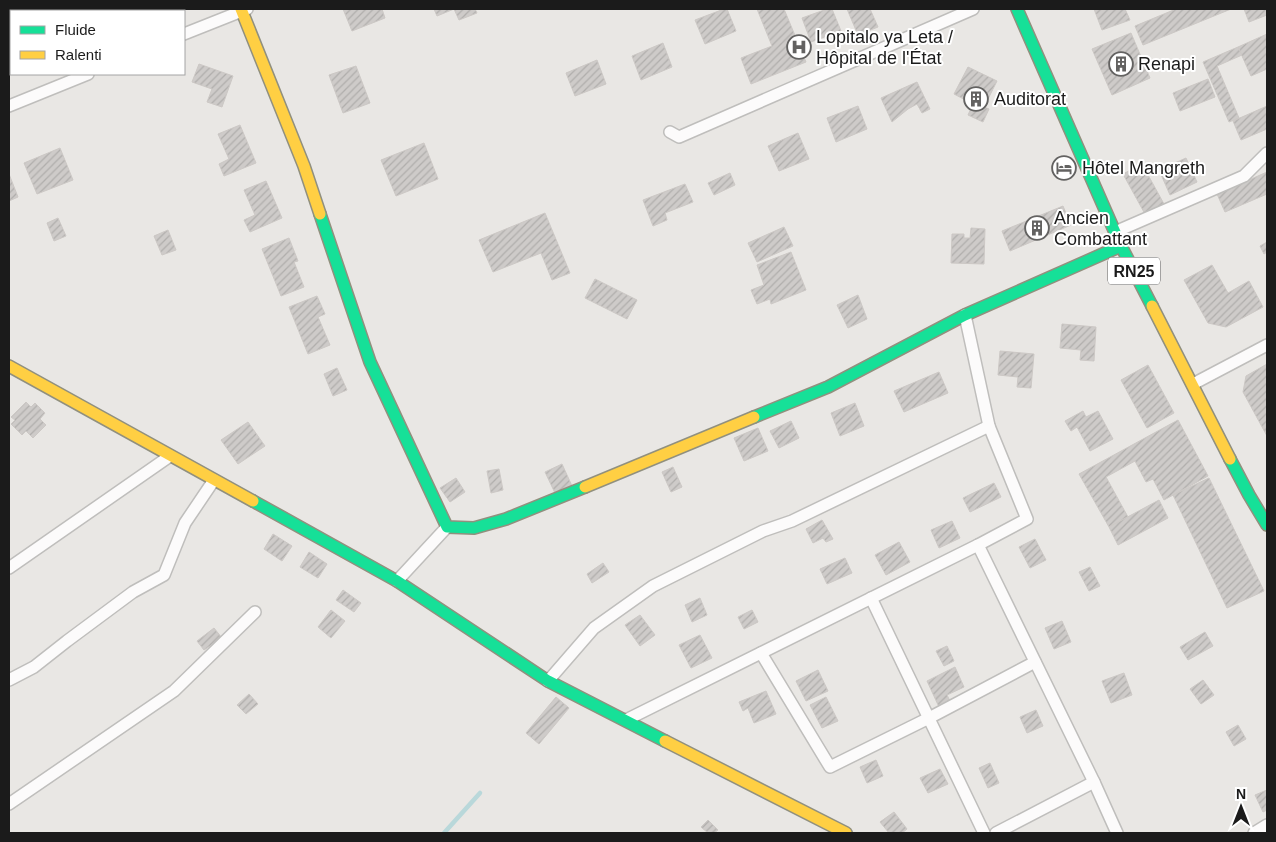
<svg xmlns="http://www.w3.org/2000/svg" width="1276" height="842" viewBox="0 0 1276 842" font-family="Arial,sans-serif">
<defs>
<pattern id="building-hatch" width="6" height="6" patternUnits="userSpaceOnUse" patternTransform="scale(1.25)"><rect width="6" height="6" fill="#cecbc9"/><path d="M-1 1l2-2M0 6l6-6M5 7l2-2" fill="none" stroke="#b0aeac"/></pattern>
</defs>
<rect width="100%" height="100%" fill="#e9e7e4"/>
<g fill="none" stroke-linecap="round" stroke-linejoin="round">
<path stroke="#b9d8da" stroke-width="4.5" d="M444,833l36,-40"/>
</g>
<g fill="url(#building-hatch)" stroke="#ccc8c5">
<path d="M343,9h39l3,9 -33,13z"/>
<path d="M434,9h41l2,4 -18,7 -5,-11 -17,7z"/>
<path d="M724,9h3l9,22 -31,13 -10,-24z"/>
<path d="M757,9h27l22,53 -55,22 -10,-26 31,-12z"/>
<path d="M827,9h5l9,22 -30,11 -9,-24z"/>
<path d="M847,9h23l8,18 -20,8z"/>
<path d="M1094,9h31l5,11 -28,10z"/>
<path d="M1176,9h55l-88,36 -8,-19z"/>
<path d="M1244,9h23v6l-18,7z"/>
<path d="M1131,33l19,45 -38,17 -20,-46z"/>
<path d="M1267,34v35l-16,7 -13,-29z"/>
<path d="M663,43l9,24 -31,13 -9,-24z"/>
<path d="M1238,47l4,8 -25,11 22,52 -10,4 -26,-60z"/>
<path d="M597,60l9,24 -31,12 -9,-23z"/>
<path d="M199,64l34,12 -11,31 -15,-5 5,-13 -20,-7z"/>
<path d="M356,66l14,37 -27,10 -14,-38z"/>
<path d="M968,67l29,14 -13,26 5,2 -6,13 -15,-7 5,-11 -19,-10z"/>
<path d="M1208,79l7,18 -35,14 -7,-18z"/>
<path d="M917,82l13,27 -8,4 -5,-9 -9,5 -16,13 -11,-24z"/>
<path d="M858,106l9,23 -31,13 -9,-24z"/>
<path d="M1267,106v23l-26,11 -8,-19z"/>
<path d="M240,125l16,38 -32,13 -5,-12 10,-5 -11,-25z"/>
<path d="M798,133l11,26 -30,12 -11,-25z"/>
<path d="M424,143l14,36 -42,17 -15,-36z"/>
<path d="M60,148l13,32 -36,14 -13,-31z"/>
<path d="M1186,158l11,24 -27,13 -11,-25z"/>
<path d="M1142,164l22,40 -19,10 -22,-40z"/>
<path d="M1267,172v22l-42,18 -8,-18z"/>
<path d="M730,173l5,12 -21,10 -6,-12z"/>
<path d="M9,174l9,23 -9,4z"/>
<path d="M266,181l16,37 -32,14 -6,-12 11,-5 -11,-25z"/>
<path d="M685,184l8,18 -28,11 2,7 -14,6 -10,-26z"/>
<path d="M1063,206l8,19 -61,26 -8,-20z"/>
<path d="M545,213l25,60 -18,7 -11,-27 -48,19 -14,-32z"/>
<path d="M58,218l8,18 -12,5 -7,-18z"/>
<path d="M784,227l9,19 -36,16 -9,-19z"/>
<path d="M971,228l14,1 -1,35 -33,-1 1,-29h12v4h6z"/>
<path d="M168,230l8,20 -14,5 -8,-19z"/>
<path d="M289,238l9,23 -4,1 10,25 -23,9 -19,-47z"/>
<path d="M1267,242v10l-3,2 -4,-8z"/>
<path d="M791,252l15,38 -35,14 -1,-5 -13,5 -6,-14 13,-5 -7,-20z"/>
<path d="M1212,265l16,28 21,-12 14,26 -37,20 -18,-4 -24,-43z"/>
<path d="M595,279l42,21 -10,19 -42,-21z"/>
<path d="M858,295l9,24 -19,9 -11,-23z"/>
<path d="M317,296l8,18 -7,3 12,28 -22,9 -19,-47z"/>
<path d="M1062,324l34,3 -2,34 -14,-1 1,-10 -21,-2z"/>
<path d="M1000,351l34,3 -3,34 -14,-1 1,-10 -20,-2z"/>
<path d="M1267,364v72l-24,-44 3,-16z"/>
<path d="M1148,365l26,48 -27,15 -26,-48z"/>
<path d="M337,368l10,22 -14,6 -9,-22z"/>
<path d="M939,372l9,21 -44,19 -10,-21z"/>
<path d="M26,402l5,5 4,-4 10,10 -5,6 6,6 -13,13 -7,-7 -4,4 -11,-11 4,-4 -4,-3z"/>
<path d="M855,403l9,23 -24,10 -9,-23z"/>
<path d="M1083,411l3,6 12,-6 15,28 -23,12 -13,-24 -6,4 -6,-10z"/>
<path d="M1178,420l30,56 -44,24 -11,-21 -7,3 -11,-21 -29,16 22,40 -19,10 -30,-53z"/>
<path d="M791,421l8,17 -20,10 -9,-17z"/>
<path d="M248,422l17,24 -27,18 -17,-24z"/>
<path d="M758,428l10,23 -24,10 -10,-23z"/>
<path d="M562,464l10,22 -17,7 -10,-21z"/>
<path d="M673,467l9,20 -11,5 -9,-20z"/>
<path d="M499,469l4,21 -12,3 -4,-22z"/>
<path d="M456,478l9,14 -15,10 -10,-14z"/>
<path d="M1209,478l55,113 -37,17 -54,-113z"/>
<path d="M994,483l7,14 -31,15 -7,-14z"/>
<path d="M1159,500l9,18 -50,27 -9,-18z"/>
<path d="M822,520l11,19 -7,3 -3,-4 -10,5 -7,-14z"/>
<path d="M952,521l8,17 -21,10 -8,-18z"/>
<path d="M273,534l19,12 -10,15 -18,-12z"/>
<path d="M1035,539l11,21 -16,8 -11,-21z"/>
<path d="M899,542l11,20 -24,13 -11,-20z"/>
<path d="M309,552l18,12 -9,14 -18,-11z"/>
<path d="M845,558l7,15 -25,11 -7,-15z"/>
<path d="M603,563l6,9 -17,11 -5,-9z"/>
<path d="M1090,567l10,19 -11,5 -10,-19z"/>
<path d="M343,590l18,13 -7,9 -18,-12z"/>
<path d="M700,598l7,17 -15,7 -7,-17z"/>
<path d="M331,610l14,11 -14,17 -13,-11z"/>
<path d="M752,610l6,12 -14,7 -6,-12z"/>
<path d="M640,615l15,20 -15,11 -15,-21z"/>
<path d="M1062,621l9,21 -17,7 -9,-21z"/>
<path d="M214,628l8,10 -18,12 -7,-9z"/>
<path d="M1205,632l8,14 -25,14 -8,-13z"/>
<path d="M700,635l12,23 -21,10 -12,-23z"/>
<path d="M947,646l7,15 -10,5 -8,-15z"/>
<path d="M955,667l9,20 -17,8 3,6 -11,6 -12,-26z"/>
<path d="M818,670l10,21 -22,10 -10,-20z"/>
<path d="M1124,673l8,22 -21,8 -9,-22z"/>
<path d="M1203,680l11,15 -13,9 -11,-15z"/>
<path d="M766,691l10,23 -22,9 -6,-15 -5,3 -4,-9z"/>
<path d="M249,694l9,10 -12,10 -9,-9z"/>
<path d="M556,697l13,11 -30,36 -13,-11z"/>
<path d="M826,697l12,24 -16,7 -12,-23z"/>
<path d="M1036,710l7,16 -16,7 -7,-16z"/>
<path d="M1238,725l8,14 -12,7 -8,-14z"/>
<path d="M876,760l7,16 -16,7 -7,-16z"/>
<path d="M990,763l9,20 -11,5 -9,-20z"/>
<path d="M940,769l8,15 -20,9 -8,-15z"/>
<path d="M1267,790v20l-4,2 -8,-17z"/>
<path d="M894,812l13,17 -5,4h-13l-9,-11z"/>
<path d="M708,820l10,10 -4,3h-6l-7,-6z"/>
</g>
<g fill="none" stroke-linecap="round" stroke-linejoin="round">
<g stroke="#bfbebc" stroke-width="14">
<g id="street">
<path d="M184,34l63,-25"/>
<path d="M9,106l79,-32"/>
<path d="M670,132l9,5 294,-128"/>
<path d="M1115,232l129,-56 23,-23"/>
<path d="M1193,384l74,-39"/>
<path d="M978,545l116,237 23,51"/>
<path d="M9,568l161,-112"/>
<path d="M397,581l50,-54"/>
<path d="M871,598l113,235"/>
<path d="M761,653l69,114 99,-49 106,-56"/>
<path d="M9,680l25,-13 33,-26 66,-49 31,-17 21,-52 29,-43"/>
<path d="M548,681l46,-53 59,-42 110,-55 29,-10 197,-95"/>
<path d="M626,720l352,-175 49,-26 -38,-93 -24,-111"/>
<path d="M9,804l165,-113 81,-79"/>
<path d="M996,833l98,-51"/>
<path d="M1254,833l13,-8"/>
</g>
</g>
<g stroke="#91907e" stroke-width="14">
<g id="fast">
<path d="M1017,9l104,237 31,60"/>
<path d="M320,214l50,148 77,165 27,1 32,-9 79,-32"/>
<path d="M754,417l74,-30 137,-72 156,-69"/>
<path d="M1230,459l19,36 18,30"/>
<path d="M253,501l144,80 151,100 117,60"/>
</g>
</g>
<g stroke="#91907e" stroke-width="14">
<g id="slow">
<path d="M241,9l63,157 16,48"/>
<path d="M1152,306l78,153"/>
<path d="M9,366l244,135"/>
<path d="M585,487l169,-70"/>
<path d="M665,741l181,92"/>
</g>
</g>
<use href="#street" stroke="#fcfbfb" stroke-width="11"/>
<use href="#fast" stroke="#16e098" stroke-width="11"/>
<use href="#slow" stroke="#ffcf43" stroke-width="11"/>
</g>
<defs>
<g id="hospital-ring" transform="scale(1.25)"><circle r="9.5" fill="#fff" stroke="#636261" stroke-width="1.5"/><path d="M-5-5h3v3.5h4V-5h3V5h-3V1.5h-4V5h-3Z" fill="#636261"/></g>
<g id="building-ring" transform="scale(1.25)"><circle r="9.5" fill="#fff" stroke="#636261" stroke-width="1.5"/><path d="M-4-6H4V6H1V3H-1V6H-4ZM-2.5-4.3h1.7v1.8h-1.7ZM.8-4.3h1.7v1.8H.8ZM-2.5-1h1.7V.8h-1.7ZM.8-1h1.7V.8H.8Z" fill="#636261"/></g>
<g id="hotel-ring" transform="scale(1.25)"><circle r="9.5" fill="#fff" stroke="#636261" stroke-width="1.5"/><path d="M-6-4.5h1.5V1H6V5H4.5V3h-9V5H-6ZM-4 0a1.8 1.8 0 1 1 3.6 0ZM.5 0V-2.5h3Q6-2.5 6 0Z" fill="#636261"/></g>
</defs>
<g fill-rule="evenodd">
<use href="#hospital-ring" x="799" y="47"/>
<use href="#building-ring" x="1121" y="64"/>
<use href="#building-ring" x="976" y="99"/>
<use href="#hotel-ring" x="1064" y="168"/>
<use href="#building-ring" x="1037" y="228"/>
</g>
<g text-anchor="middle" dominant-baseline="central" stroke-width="4" stroke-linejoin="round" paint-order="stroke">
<rect fill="#fff" stroke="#5f5f5f" stroke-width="1" x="1108" y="257.5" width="52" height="27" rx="4"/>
<g font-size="16" font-weight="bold" fill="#1b1b1b">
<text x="1134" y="271">RN25</text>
</g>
<g font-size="18" fill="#1b1b1b" stroke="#fff" text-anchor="start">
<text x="816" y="37">Lopitalo ya Leta /<tspan x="816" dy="21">Hôpital de l'État</tspan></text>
<text x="1138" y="64">Renapi</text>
<text x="994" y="99">Auditorat</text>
<text x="1082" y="168">Hôtel Mangreth</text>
<text x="1054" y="218">Ancien<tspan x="1054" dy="21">Combattant</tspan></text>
</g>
</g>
<rect width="1276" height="842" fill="none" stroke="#1b1b1b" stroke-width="20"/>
<rect x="10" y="10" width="175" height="65" fill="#ffffff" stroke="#a4a4a4"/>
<rect x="20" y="26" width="25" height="8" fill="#16e098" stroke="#a4a4a4"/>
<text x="55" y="35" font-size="15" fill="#1b1b1b">Fluide</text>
<rect x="20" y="51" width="25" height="8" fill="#ffcf43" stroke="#a4a4a4"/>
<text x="55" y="60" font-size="15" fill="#1b1b1b">Ralenti</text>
<g transform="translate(1241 807)" stroke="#ffffff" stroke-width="4" paint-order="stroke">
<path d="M0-4L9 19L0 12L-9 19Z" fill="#1b1b1b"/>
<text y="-8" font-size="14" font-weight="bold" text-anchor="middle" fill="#1b1b1b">N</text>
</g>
</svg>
